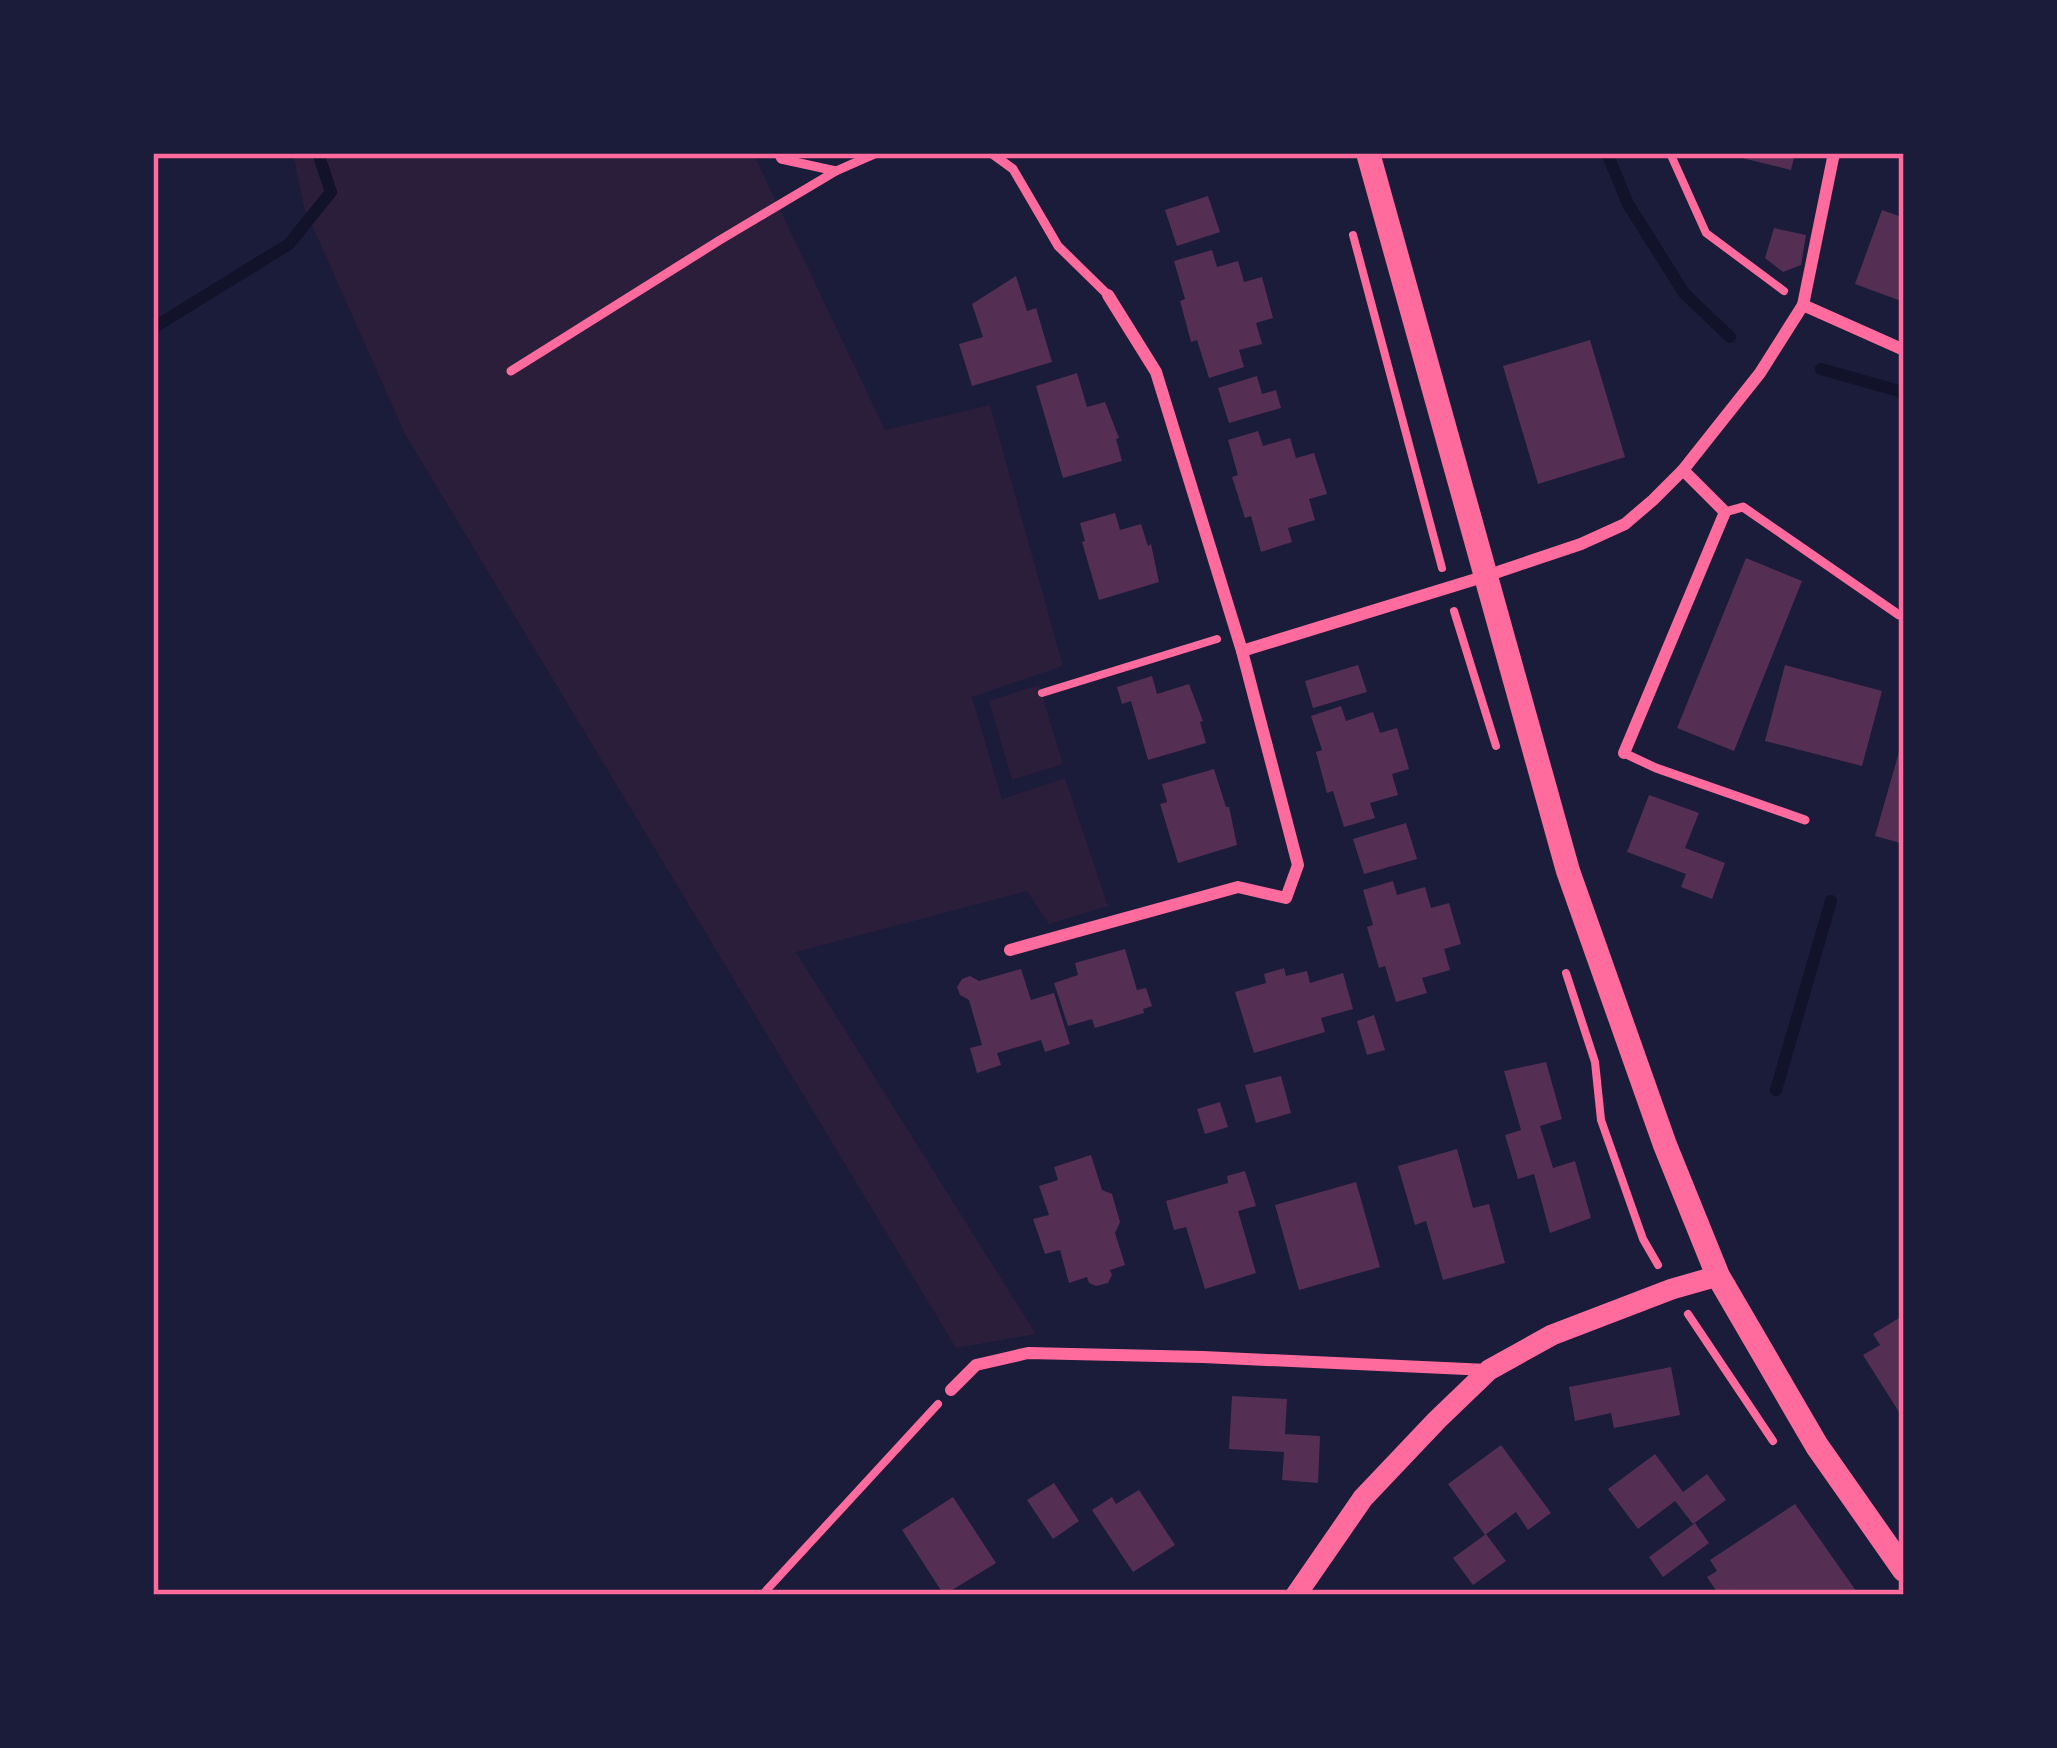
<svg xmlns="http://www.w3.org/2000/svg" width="2057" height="1748" viewBox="0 0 2057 1748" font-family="Spectral,serif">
<rect width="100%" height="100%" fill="#1b1b3a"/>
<g fill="#2a1e3b">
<path d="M293,153h460l132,277 105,-25 73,261 -91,31 30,102 63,-21 43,128 -59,18 -22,-33 -231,61 240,382 -80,14 -551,-914 -101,-227z"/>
<path d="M1039,685l24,79 -51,16 -23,-79z"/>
</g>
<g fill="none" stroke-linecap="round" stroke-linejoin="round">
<g stroke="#12122b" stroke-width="12">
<path d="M1607,153l21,51 56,89 46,44"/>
<path d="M153,328l136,-84 42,-52 -13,-39"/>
<path d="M1821,369l78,22 5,4"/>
<path d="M1776,1090l55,-189"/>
</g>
</g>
<g fill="#542f53">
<path d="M1722,153h73l-4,17z"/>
<path d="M1208,196l12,36 -43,14 -12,-36z"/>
<path d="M1882,210l22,8v84l-49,-18z"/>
<path d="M1774,228l32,7 -5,30 -18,7 -18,-14z"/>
<path d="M1212,250l5,17 21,-6 6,21 18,-5 11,41 -17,5 6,21 -23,6 5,17 -35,11 -12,-38 -6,2 -11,-41 5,-2 -11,-38z"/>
<path d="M1016,276l11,35 9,-3 16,54 -80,24 -13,-42 24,-7 -11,-33z"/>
<path d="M1590,340l35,117 -87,27 -35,-118z"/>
<path d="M1077,373l10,34 18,-5 14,36 -3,1 6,22 -59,17 -27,-92z"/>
<path d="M1257,376l5,18 14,-4 5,18 -52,15 -11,-35z"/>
<path d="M1258,431l5,15 27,-8 6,20 18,-5 13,41 -18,5 6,21 -27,8 4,14 -31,10 -10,-36 -6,2 -13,-41 6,-2 -10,-35z"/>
<path d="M1115,513l5,17 21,-6 7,22 3,-2 8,38 -60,18 -17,-58 3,-1 -5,-18z"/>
<path d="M1746,558l56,23 -68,170 -57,-23z"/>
<path d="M1358,665l9,27 -54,16 -8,-27z"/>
<path d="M1785,665l97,26 -20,75 -97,-25z"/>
<path d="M1152,676l5,18 32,-10 14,37 -3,1 6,21 -58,17 -17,-59 -9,3 -5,-17z"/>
<path d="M1341,706l5,15 27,-9 7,21 17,-5 12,41 -17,5 6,21 -28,8 5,15 -31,9 -11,-36 -6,2 -11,-41 6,-2 -11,-34z"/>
<path d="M1903,738h1v106l-29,-8z"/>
<path d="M1214,769l12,38h3l8,38 -59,18 -18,-59 7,-2 -5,-18z"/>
<path d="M1649,795l50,18 -14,35 40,15 -13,36 -31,-12 5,-13 -59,-22z"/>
<path d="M1406,823l11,36 -53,15 -11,-35z"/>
<path d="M1393,881l4,14 28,-8 6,21 18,-5 12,41 -17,5 6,21 -28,8 5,15 -31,9 -11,-36 -6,2 -12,-41 6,-2 -10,-35z"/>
<path d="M1125,949l12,41 9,-2 6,18 -9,3 1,4 -49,15 -3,-9 -24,7 -14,-43 24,-8 -3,-12z"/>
<path d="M1284,968l2,8 21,-5 3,12 33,-10 10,36 -32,9 4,14 -71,21 -19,-61 31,-9 -2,-9z"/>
<path d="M1021,969l10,31 23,-7 16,51 -25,8 -4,-12 -44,13 4,12 -24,8 -7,-25 12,-3 -13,-45 -9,-5 -3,-8 5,-8 8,-3 9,5z"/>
<path d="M1374,1015l11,35 -18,5 -10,-34z"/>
<path d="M1546,1062l16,57 -22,7 13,42 22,-7 16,57 -41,15 -16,-59 -16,5 -13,-44 16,-5 -17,-59z"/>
<path d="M1281,1076l10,37 -35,10 -11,-38z"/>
<path d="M1220,1102l8,25 -23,7 -8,-25z"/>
<path d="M1457,1149l16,59 16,-4 16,59 -62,17 -17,-59 -11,4 -17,-59z"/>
<path d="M1091,1155l11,35 10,4 8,28 -5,11 10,32 -15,5 2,5 -4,8 -12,3 -7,-3 -2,-6 -18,6 -9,-33 -15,4 -12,-35 16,-4 -10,-29 19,-6 -4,-13z"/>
<path d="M1245,1171l11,35 -18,5 18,62 -51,16 -19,-62 -12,3 -8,-29 62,-18 -1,-7z"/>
<path d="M1356,1182l24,85 -81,23 -24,-85z"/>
<path d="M1904,1315v105l-41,-65 17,-10 -7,-11z"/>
<path d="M1671,1367l9,48 -66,13 -3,-15 -36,8 -6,-34z"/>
<path d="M1232,1396l55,3 -2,35 35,2 -2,47 -36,-3 2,-28 -55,-3z"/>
<path d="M1501,1445l50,68 -23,17 -12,-18 -31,23 -37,-51z"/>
<path d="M1655,1454l28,38 24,-18 19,26 -33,24 -18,-23 -37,28 -30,-40z"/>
<path d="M1054,1483l25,38 -26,18 -26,-39z"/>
<path d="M1139,1490l36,55 -42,27 -41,-62 20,-13 4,7z"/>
<path d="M953,1497l43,66 -52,32 -42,-65z"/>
<path d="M1795,1504l64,91h-140l-12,-18 10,-6 -7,-11z"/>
<path d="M1695,1523l14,20 -46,34 -14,-20z"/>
<path d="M1486,1534l20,27 -33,24 -20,-27z"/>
</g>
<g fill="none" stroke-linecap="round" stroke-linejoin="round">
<g stroke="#ff6b9d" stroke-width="8">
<path d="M1670,153l36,80 78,58"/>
<path d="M1353,235l89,333"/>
<path d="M1454,611l42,135"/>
<path d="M1042,693l175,-54"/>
<path d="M1566,973l29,89 6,58 42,119 15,26"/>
<path d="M1688,1314l85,127"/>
<path d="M762,1595l176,-191"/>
</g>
<g stroke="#ff6b9d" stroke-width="9">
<path d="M778,153l3,6 55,12"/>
<path d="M991,153l22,16 45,77 50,49"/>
<path d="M511,371l209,-131 116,-69 41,-18"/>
<path d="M1725,512l18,-5 156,108"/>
<path d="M1624,753l32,15 149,52"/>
</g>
<g stroke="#ff6b9d" stroke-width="12">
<path d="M1803,305l101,45"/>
<path d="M1242,651l244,-75 95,-32 44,-20 28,-24 30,-30 77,-97 43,-68 31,-152"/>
<path d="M1624,753l101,-241 -42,-42"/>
<path d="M1010,950l228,-63 48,11 12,-33 -56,-214 -86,-279 -48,-77"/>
<path d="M951,1390l25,-25 52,-12 175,4 285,13"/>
</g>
<path stroke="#ff6b9d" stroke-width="21" d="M1296,1595l67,-97 74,-78 52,-50 63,-35 120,-46 46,-13"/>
<path stroke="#ff6b9d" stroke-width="24" d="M1368,153l200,718 97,274 53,131 99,170 87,124"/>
</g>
<rect width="2057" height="1748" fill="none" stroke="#1b1b3a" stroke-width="312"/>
<rect x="156" y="156" width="1745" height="1436" fill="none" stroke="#ff6b9d" stroke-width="4.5"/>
</svg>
